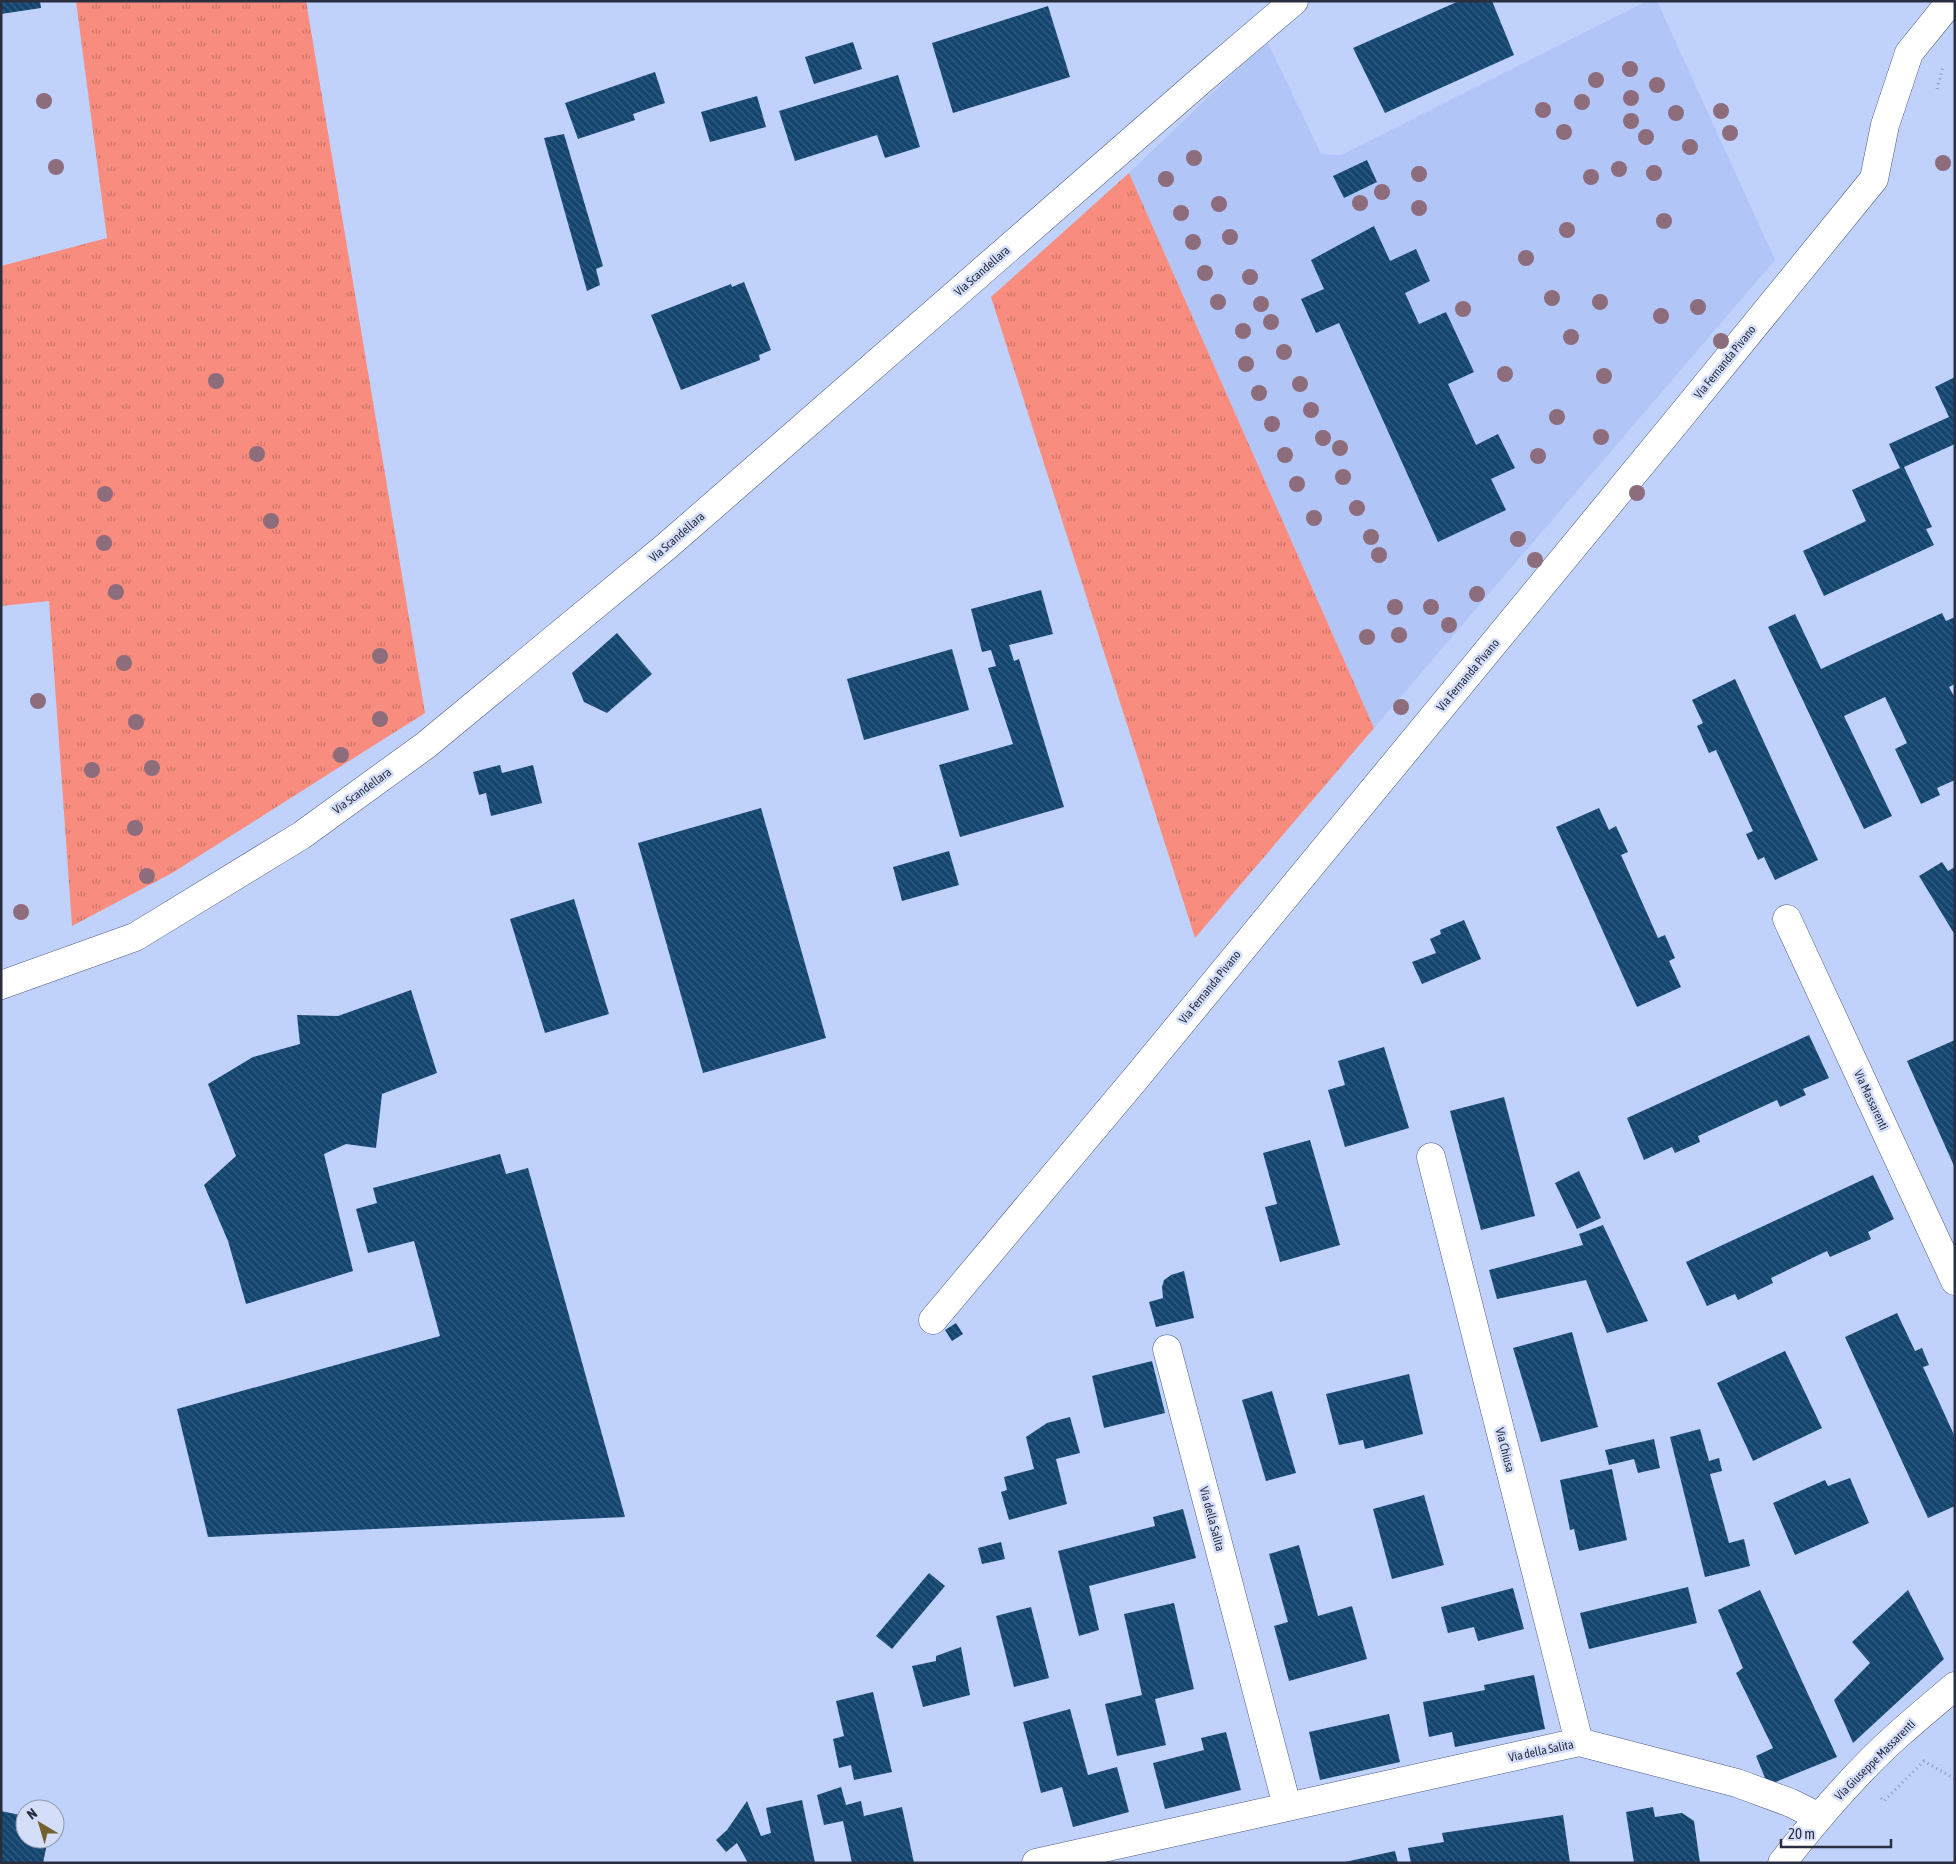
<svg xmlns="http://www.w3.org/2000/svg" width="1956" height="1864" viewBox="0 0 1956 1864" font-family="'Asap Condensed',sans-serif">
<defs>
<pattern id="grass-tufts" width="24" height="20" patternUnits="userSpaceOnUse" patternTransform="scale(1.25)"><rect width="24" height="20" fill="#f88d7f"/><path d="M3 7l-1-3M5 7V3M7 7l1-3M15 17l-1-3M17 17v-4M19 17l1-3" fill="none" stroke="#c97469"/></pattern>
<pattern id="building-back-hatch" width="6" height="6" patternUnits="userSpaceOnUse" patternTransform="scale(1.25)"><rect width="6" height="6" fill="#13456f"/><path d="M-1 5l2 2M0 0l6 6M5-1l2 2" fill="none" stroke="#355e80"/></pattern>
</defs>
<rect width="100%" height="100%" fill="#c0d1fc"/>
<path fill="#b2c5f7" d="M1647,1h10l118,259 -401,468 -245,-555 138,-132 54,113 20,1z"/>
<g fill="url(#grass-tufts)">
<path d="M76,1h230l119,712 -253,160 -100,53 -23,-325 -48,5v-340l106,-28z"/>
<path d="M1129,173l245,555 -179,210 -204,-641z"/>
</g>
<g fill="url(#building-back-hatch)">
<path d="M1,1h39l1,7 -40,6z"/>
<path d="M1459,1h33l22,54 -129,58 -32,-65z"/>
<path d="M1048,6l22,71 -117,36 -21,-70z"/>
<path d="M853,42l9,27 -48,15 -9,-27z"/>
<path d="M655,72l10,31 -32,11 2,6 -57,19 -13,-36z"/>
<path d="M898,75l22,72 -35,11 -8,-23 -82,26 -16,-50z"/>
<path d="M757,96l9,31 -56,15 -9,-30z"/>
<path d="M564,134l39,132 -7,3 4,16 -13,6 -43,-153z"/>
<path d="M1367,160l10,22 -33,16 -11,-22z"/>
<path d="M1374,226l16,35 26,-12 14,32 -25,12 14,31 27,-12 28,60 -26,12 28,61 22,-11 17,34 -24,11 15,31 -68,32 -99,-219 -23,10 -15,-34 23,-10 -13,-29z"/>
<path d="M744,282l27,68 -12,5 1,5 -79,30 -30,-75 80,-31 1,3z"/>
<path d="M1955,377v67l-51,23 28,60 -6,2 8,16 -110,51 -21,-45 63,-30 -14,-31 48,-22 -11,-24 60,-27 -14,-30z"/>
<path d="M1041,590l12,44 -44,11 5,16 5,-2 45,148 -104,30 -21,-72 74,-21 -25,-76 8,-2 -5,-16 -9,2 -11,-43z"/>
<path d="M1942,613l4,8 9,-4v67l-6,3 6,11v82l-18,8 3,7 -19,9 -26,-55 12,-6 -22,-46 -41,19 48,100 -28,13 -96,-202 27,-13 26,55z"/>
<path d="M617,633l35,41 -45,39 -23,-11 -12,-29z"/>
<path d="M952,649l17,61 -105,30 -17,-61z"/>
<path d="M1735,679l83,181 -43,20 -11,-23 -6,3 -12,-26 7,-3 -37,-81 -7,3 -12,-27 6,-3 -11,-23z"/>
<path d="M500,765l2,8 31,-8 9,38 -51,13 -5,-23 -7,2 -6,-23z"/>
<path d="M761,808l65,230 -123,35 -65,-230z"/>
<path d="M1599,808l10,22 7,-4 12,26 -7,3 37,83 7,-3 10,23 -6,3 12,26 -44,20 -81,-180z"/>
<path d="M949,851l10,34 -57,16 -9,-34z"/>
<path d="M1942,862l6,9 7,-4v68l-36,-59z"/>
<path d="M574,899l35,115 -64,19 -35,-114z"/>
<path d="M1464,920l17,39 -59,25 -10,-22 24,-9 -6,-14 11,-5 -1,-4z"/>
<path d="M411,990l26,83 -55,21 -6,54 -30,-4 -22,10 29,117 -107,33 -18,-63 -24,-56 32,-29 -28,-72 45,-27 47,-13 -3,-29 41,1z"/>
<path d="M1809,1035l20,43 -26,11 3,6 -26,12 -3,-7 -79,36 2,6 -25,11 -3,-6 -28,13 -17,-42z"/>
<path d="M1955,1040v128l-48,-107z"/>
<path d="M1384,1047l25,81 -64,19 -17,-57 17,-5 -7,-24z"/>
<path d="M1504,1097l31,119 -54,14 -31,-119z"/>
<path d="M1310,1140l30,105 -60,17 -15,-55 12,-3 -14,-51z"/>
<path d="M500,1154l6,20 22,-6 97,349 -417,20 -31,-128 263,-73 -26,-95 -46,12 -12,-44 21,-6 -4,-15z"/>
<path d="M1579,1171l22,47 -24,11 -22,-46z"/>
<path d="M1873,1175l21,44 -26,13 3,7 -41,18 -3,-6 -56,27 2,5 -35,17 -3,-6 -28,12 -21,-44z"/>
<path d="M1603,1225l45,96 -41,12 -21,-53 -89,19 -8,-29 94,-25 -4,-11z"/>
<path d="M1184,1271l10,47 -38,9 -7,-25 14,-4 -1,-11 2,-7 7,-5z"/>
<path d="M1897,1313l18,38 7,-3 7,17 -6,2 32,70v69l-27,12 -83,-181z"/>
<path d="M956,1323l7,11 -11,7 -7,-11z"/>
<path d="M1572,1332l26,95 -57,15 -28,-94z"/>
<path d="M1785,1351l37,77 -69,33 -36,-78z"/>
<path d="M1152,1361l13,52 -61,15 -12,-52z"/>
<path d="M1409,1374l14,60 -58,15 -2,-9 -24,5 -13,-51z"/>
<path d="M1272,1391l24,82 -30,8 -24,-81z"/>
<path d="M1070,1417l10,36 -24,6 11,45 -58,16 -8,-28 6,-2 -3,-13 30,-8 -8,-32 21,-14z"/>
<path d="M1700,1429l9,32 10,-3 3,13 -12,3 19,69 15,-4 6,27 -45,11 -35,-140z"/>
<path d="M1654,1439l6,29 -22,5 -4,-14 -25,6 -4,-15z"/>
<path d="M1612,1469l15,71 -48,11 -5,-22 -4,1 -10,-50z"/>
<path d="M1850,1478l19,45 -74,32 -22,-52 52,-23 3,6z"/>
<path d="M1424,1495l20,70 -52,14 -19,-70z"/>
<path d="M1183,1509l13,49 -107,28 10,44 -20,6 -21,-85 97,-25 -2,-9z"/>
<path d="M1001,1542l4,17 -23,5 -4,-16z"/>
<path d="M1299,1545l19,71 34,-10 15,53 -78,22 -15,-55 14,-4 -19,-68z"/>
<path d="M929,1573l16,13 -53,63 -16,-13z"/>
<path d="M1688,1587l9,36 -108,26 -9,-36z"/>
<path d="M1513,1588l11,41 -46,12 -4,-14 -26,6 -7,-26z"/>
<path d="M1760,1590l77,167 -69,28 -12,-29 17,-8 -37,-75 7,-5 -25,-58z"/>
<path d="M1908,1590l36,69 -91,84 -19,-43 36,-37 -18,-21z"/>
<path d="M1174,1603l20,86 -39,10 11,46 -49,11 -12,-52 37,-9 -18,-81z"/>
<path d="M1031,1607l18,71 -35,9 -18,-71z"/>
<path d="M961,1647l9,48 -47,12 -11,-41 24,-5v-5z"/>
<path d="M1534,1675l11,54 -90,18 -3,-15 -23,5 -6,-35 62,-12 -1,-5z"/>
<path d="M873,1692l19,80 -38,8 -3,-15 -12,3 -6,-29 11,-3 -8,-35z"/>
<path d="M1070,1709l18,66 29,-8 12,45 -56,15 -11,-40 -21,6 -18,-71z"/>
<path d="M1389,1714l11,48 -80,18 -11,-48z"/>
<path d="M1226,1732l15,58 -76,19 -12,-46 51,-13 -3,-12z"/>
<path d="M841,1787l5,18 15,-4 3,15 38,-9 12,56h-62l-9,-42 -19,4 -7,-30z"/>
<path d="M802,1800l13,63h-67l-11,-20 -11,9 -10,-12 11,-10 20,-29 14,35 10,-3 -5,-25z"/>
<path d="M1653,1807l2,10 27,-4 12,8 6,42h-66l-8,-51z"/>
<path d="M1,1811l24,5v23h23l-5,24h-42z"/>
<path d="M1563,1815l7,48h-159l-3,-15 36,-6 -2,-9z"/>
<path d="M1395,1851l3,12h-53v-1z"/>
</g>
<g fill="none" stroke-linecap="round" stroke-linejoin="round">
<g stroke="#4f5d83" stroke-width="29">
<g id="minor">
<path d="M1787,919l168,362"/>
<path d="M1,985l134,-48 167,-102 124,-90 242,-200 531,-463 95,-81"/>
<path d="M1431,1157l148,585"/>
<path d="M933,1320l203,-242 545,-662 193,-237 11,-54 24,-72 42,-52"/>
<path d="M1167,1349l120,457"/>
<path d="M1036,1863l543,-121 158,41 54,20 28,14"/>
</g>
</g>
<g stroke="#4f5d83" stroke-width="29">
<path id="major" d="M1782,1863c36,-46 74,-91 117,-129 18,-16 37,-32 56,-48"/>
</g>
<g stroke="#8996b7" stroke-width="3" stroke-dasharray="1 4" stroke-linecap="butt">
<path d="M1937,89l6,-22"/>
<path d="M1881,1798l3,3 40,-40 31,18"/>
</g>
<use href="#minor" stroke="#fff" stroke-width="28"/>
<use href="#major" stroke="#fff" stroke-width="28"/>
</g>
<g fill="#8d6c7c">
<circle cx="1630" cy="69" r="8"/>
<circle cx="1596" cy="80" r="8"/>
<circle cx="1657" cy="85" r="8"/>
<circle cx="1631" cy="98" r="8"/>
<circle cx="44" cy="101" r="8"/>
<circle cx="1582" cy="102" r="8"/>
<circle cx="1543" cy="110" r="8"/>
<circle cx="1721" cy="111" r="8"/>
<circle cx="1676" cy="113" r="8"/>
<circle cx="1631" cy="121" r="8"/>
<circle cx="1564" cy="132" r="8"/>
<circle cx="1730" cy="133" r="8"/>
<circle cx="1646" cy="137" r="8"/>
<circle cx="1690" cy="147" r="8"/>
<circle cx="1194" cy="158" r="8"/>
<circle cx="1943" cy="163" r="8"/>
<circle cx="56" cy="167" r="8"/>
<circle cx="1619" cy="169" r="8"/>
<circle cx="1654" cy="173" r="8"/>
<circle cx="1419" cy="174" r="8"/>
<circle cx="1591" cy="177" r="8"/>
<circle cx="1166" cy="179" r="8"/>
<circle cx="1382" cy="192" r="8"/>
<circle cx="1360" cy="203" r="8"/>
<circle cx="1219" cy="204" r="8"/>
<circle cx="1419" cy="208" r="8"/>
<circle cx="1181" cy="213" r="8"/>
<circle cx="1664" cy="221" r="8"/>
<circle cx="1567" cy="230" r="8"/>
<circle cx="1230" cy="237" r="8"/>
<circle cx="1193" cy="242" r="8"/>
<circle cx="1526" cy="258" r="8"/>
<circle cx="1205" cy="273" r="8"/>
<circle cx="1250" cy="277" r="8"/>
<circle cx="1552" cy="298" r="8"/>
<circle cx="1218" cy="302" r="8"/>
<circle cx="1600" cy="302" r="8"/>
<circle cx="1261" cy="304" r="8"/>
<circle cx="1698" cy="307" r="8"/>
<circle cx="1463" cy="309" r="8"/>
<circle cx="1661" cy="316" r="8"/>
<circle cx="1271" cy="322" r="8"/>
<circle cx="1243" cy="331" r="8"/>
<circle cx="1571" cy="337" r="8"/>
<circle cx="1721" cy="341" r="8"/>
<circle cx="1284" cy="352" r="8"/>
<circle cx="1246" cy="364" r="8"/>
<circle cx="1505" cy="374" r="8"/>
<circle cx="1604" cy="376" r="8"/>
<circle cx="216" cy="381" r="8"/>
<circle cx="1300" cy="384" r="8"/>
<circle cx="1259" cy="393" r="8"/>
<circle cx="1311" cy="410" r="8"/>
<circle cx="1557" cy="417" r="8"/>
<circle cx="1272" cy="424" r="8"/>
<circle cx="1601" cy="437" r="8"/>
<circle cx="1323" cy="438" r="8"/>
<circle cx="1340" cy="448" r="8"/>
<circle cx="257" cy="454" r="8"/>
<circle cx="1285" cy="455" r="8"/>
<circle cx="1538" cy="456" r="8"/>
<circle cx="1343" cy="477" r="8"/>
<circle cx="1297" cy="484" r="8"/>
<circle cx="1637" cy="493" r="8"/>
<circle cx="105" cy="494" r="8"/>
<circle cx="1357" cy="508" r="8"/>
<circle cx="1314" cy="518" r="8"/>
<circle cx="271" cy="521" r="8"/>
<circle cx="1371" cy="537" r="8"/>
<circle cx="1518" cy="539" r="8"/>
<circle cx="104" cy="543" r="8"/>
<circle cx="1379" cy="555" r="8"/>
<circle cx="1535" cy="560" r="8"/>
<circle cx="116" cy="592" r="8"/>
<circle cx="1477" cy="594" r="8"/>
<circle cx="1395" cy="607" r="8"/>
<circle cx="1431" cy="607" r="8"/>
<circle cx="1449" cy="625" r="8"/>
<circle cx="1399" cy="635" r="8"/>
<circle cx="1367" cy="637" r="8"/>
<circle cx="380" cy="656" r="8"/>
<circle cx="124" cy="663" r="8"/>
<circle cx="38" cy="701" r="8"/>
<circle cx="1401" cy="707" r="8"/>
<circle cx="380" cy="719" r="8"/>
<circle cx="136" cy="722" r="8"/>
<circle cx="341" cy="755" r="8"/>
<circle cx="152" cy="768" r="8"/>
<circle cx="92" cy="770" r="8"/>
<circle cx="135" cy="828" r="8"/>
<circle cx="147" cy="876" r="8"/>
<circle cx="21" cy="912" r="8"/>
</g>
<g text-anchor="middle" dominant-baseline="central" stroke-width="5" stroke-linejoin="round" paint-order="stroke">
<g font-size="12" fill="#292f40" stroke="#d4def9">
<text transform="translate(982 271) rotate(-41)">Via Scandellara</text>
<text transform="translate(1725 362) rotate(-51)">Via Fernanda Pivano</text>
<text transform="translate(677 537) rotate(-41)">Via Scandellara</text>
<text transform="translate(1468 675) rotate(-50)">Via Fernanda Pivano</text>
<text transform="translate(362 791) rotate(-36)">Via Scandellara</text>
<text transform="translate(1210 987) rotate(-51)">Via Fernanda Pivano</text>
<text transform="translate(1871 1100) rotate(65)">Via Massarenti</text>
<text transform="translate(1505 1450) rotate(76)">Via Chiusa</text>
<text transform="translate(1212 1519) rotate(75)">Via della Salita</text>
<text transform="translate(1541 1751) rotate(-12)">Via della Salita</text>
<text transform="translate(1875 1760) rotate(-45)">Via Giuseppe Massarenti</text>
</g>
</g>
<rect width="1956" height="1864" fill="none" stroke="#292f40" stroke-width="5"/>
<g transform="translate(40 1824) rotate(322)"><circle r="24" fill="#d4def9" stroke="#9098af"/>
<path d="M0-4L9 19L0 12L-9 19Z" fill="#74612f"/>
<text y="-8" font-size="14" font-weight="bold" text-anchor="middle" fill="#292f40">N</text>
</g>
<path d="M1781 1839v8h110v-8" fill="none" stroke="#292f40" stroke-width="2.5"/>
<text x="1788" y="1839" font-size="15" fill="#292f40" stroke="#d4def9" stroke-width="4" paint-order="stroke">20 m</text>
</svg>
